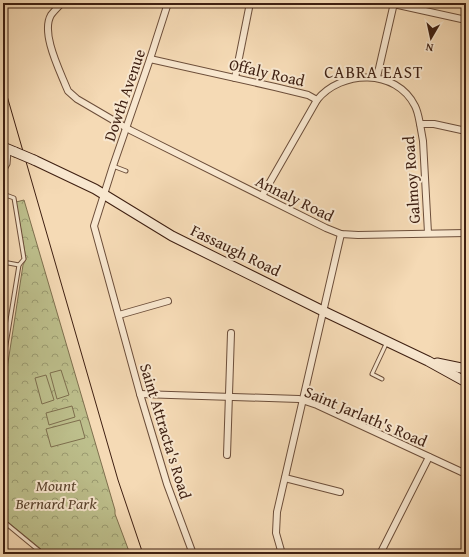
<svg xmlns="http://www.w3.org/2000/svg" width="469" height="557" viewBox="0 0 469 557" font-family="'Gentium Book Plus',serif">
<defs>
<pattern id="forest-crowns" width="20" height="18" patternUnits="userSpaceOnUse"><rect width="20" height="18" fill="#bdbf8c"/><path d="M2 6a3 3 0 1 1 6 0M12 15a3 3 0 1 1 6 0" fill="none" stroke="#9b9b71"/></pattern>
</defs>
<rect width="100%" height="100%" fill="#f5dab5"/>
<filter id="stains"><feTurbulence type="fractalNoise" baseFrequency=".005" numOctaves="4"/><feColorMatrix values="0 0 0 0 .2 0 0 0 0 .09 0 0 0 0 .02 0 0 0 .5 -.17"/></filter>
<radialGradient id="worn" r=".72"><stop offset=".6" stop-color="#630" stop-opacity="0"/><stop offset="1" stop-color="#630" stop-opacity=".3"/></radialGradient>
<path fill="url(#forest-crowns)" stroke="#7e6f4e" d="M24,200l91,310v4l15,40h-83l-44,-36v-123l20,-130 3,-6 -10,-57z"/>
<g fill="#bdbf8c" stroke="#7e6f4e">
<path d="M61,370l8,25 -12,4 -7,-26z"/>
<path d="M46,375l8,25 -12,4 -7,-26z"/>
<path d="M72,406l3,11 -26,8 -3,-12z"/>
<path d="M80,420l5,18 -34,9 -5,-18z"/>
</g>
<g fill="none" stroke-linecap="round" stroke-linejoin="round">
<g stroke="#6c4e3a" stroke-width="5">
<g id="lane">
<path d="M326,3l6,1 1,-1"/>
<path d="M113,166l13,5"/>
<path d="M3,173l5,-9 1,-13"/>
<path d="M3,194l11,4 10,61 -5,6 -16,98"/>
<path d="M3,262l16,3"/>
<path d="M382,379l-10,-5 15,-32"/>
<path d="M3,521l40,33"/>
</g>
</g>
<g stroke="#6c4e3a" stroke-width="8">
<g id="street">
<path d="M62,3c-4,4 -8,8 -11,12 -10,17 7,52 14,69l3,7 9,8 53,31 196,98 15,6 17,1 108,-2"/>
<path d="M168,3l-18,56 -37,107 -19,60 46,168 27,90 26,70"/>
<path d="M389,3l77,17"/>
<path d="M150,59l125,28 33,8 9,5c24,-30 79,-32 98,6 3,6 4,13 5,18h14l32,7"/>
<path d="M377,77l17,-74"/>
<path d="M235,78l15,-75"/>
<path d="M420,124l3,17 5,92"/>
<path d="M262,196l55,-96"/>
<path d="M119,315l49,-14"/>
<path d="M140,394l159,5 18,6 149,69"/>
<path d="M227,455l4,-122"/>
<path d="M285,478l55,14"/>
<path d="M282,554l-6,-21 1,-21 64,-278"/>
<path d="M380,554l49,-97"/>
</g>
</g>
<g stroke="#3e1f11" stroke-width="11">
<g id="secondary">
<path d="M3,147l12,5"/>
<path d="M34,160l61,29 77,47 151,75 105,50 38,21"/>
<path d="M437,363l29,6"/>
</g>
</g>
<use href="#lane" stroke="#f8e7cf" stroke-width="3"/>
<use href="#street" stroke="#f8e7cf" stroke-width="6"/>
<use href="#secondary" stroke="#f8e7cf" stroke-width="9"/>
<path stroke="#3e1f11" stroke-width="1" d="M3,82l115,398 25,74"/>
<g stroke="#3e1f11" stroke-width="11" stroke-linecap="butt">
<path id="secondary-bridge" d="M15,152l19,8"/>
</g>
<use href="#secondary-bridge" stroke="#f8e7cf" stroke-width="9"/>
</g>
<g text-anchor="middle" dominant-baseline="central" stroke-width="4" stroke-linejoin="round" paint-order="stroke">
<g font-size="16" fill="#3e1f11" stroke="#f8e7cf">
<text transform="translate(267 72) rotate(13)">Offaly Road</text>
<text transform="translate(124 95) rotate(-71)">Dowth Avenue</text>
<text transform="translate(411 180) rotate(-94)">Galmoy Road</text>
<text transform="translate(295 198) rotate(26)">Annaly Road</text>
<text transform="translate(236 250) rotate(26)">Fassaugh Road</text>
<text transform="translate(366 416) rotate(23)">Saint Jarlath's Road</text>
<text transform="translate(166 431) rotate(73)">Saint Attracta's Road</text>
</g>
<g font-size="16" font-style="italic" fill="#5e4730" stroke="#f8e7cf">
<text x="56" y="485">Mount<tspan x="56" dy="18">Bernard Park</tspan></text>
</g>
<g font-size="17" letter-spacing="1" fill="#3e1f11" stroke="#f8e7cf">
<text x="374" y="71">CABRA EAST</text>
</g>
</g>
<rect width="469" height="557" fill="none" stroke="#f5dab5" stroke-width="16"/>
<rect x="4" y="4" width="461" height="549" fill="none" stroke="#3e1f11" stroke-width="2"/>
<rect x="8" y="8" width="453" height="541" fill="none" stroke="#3e1f11"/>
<g transform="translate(431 38) rotate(189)" stroke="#f8e7cf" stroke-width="3" paint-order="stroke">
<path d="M0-3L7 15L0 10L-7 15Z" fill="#3e1f11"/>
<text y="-6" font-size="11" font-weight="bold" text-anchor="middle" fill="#3e1f11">N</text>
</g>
<rect width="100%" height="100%" filter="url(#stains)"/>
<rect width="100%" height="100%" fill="url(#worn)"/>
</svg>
